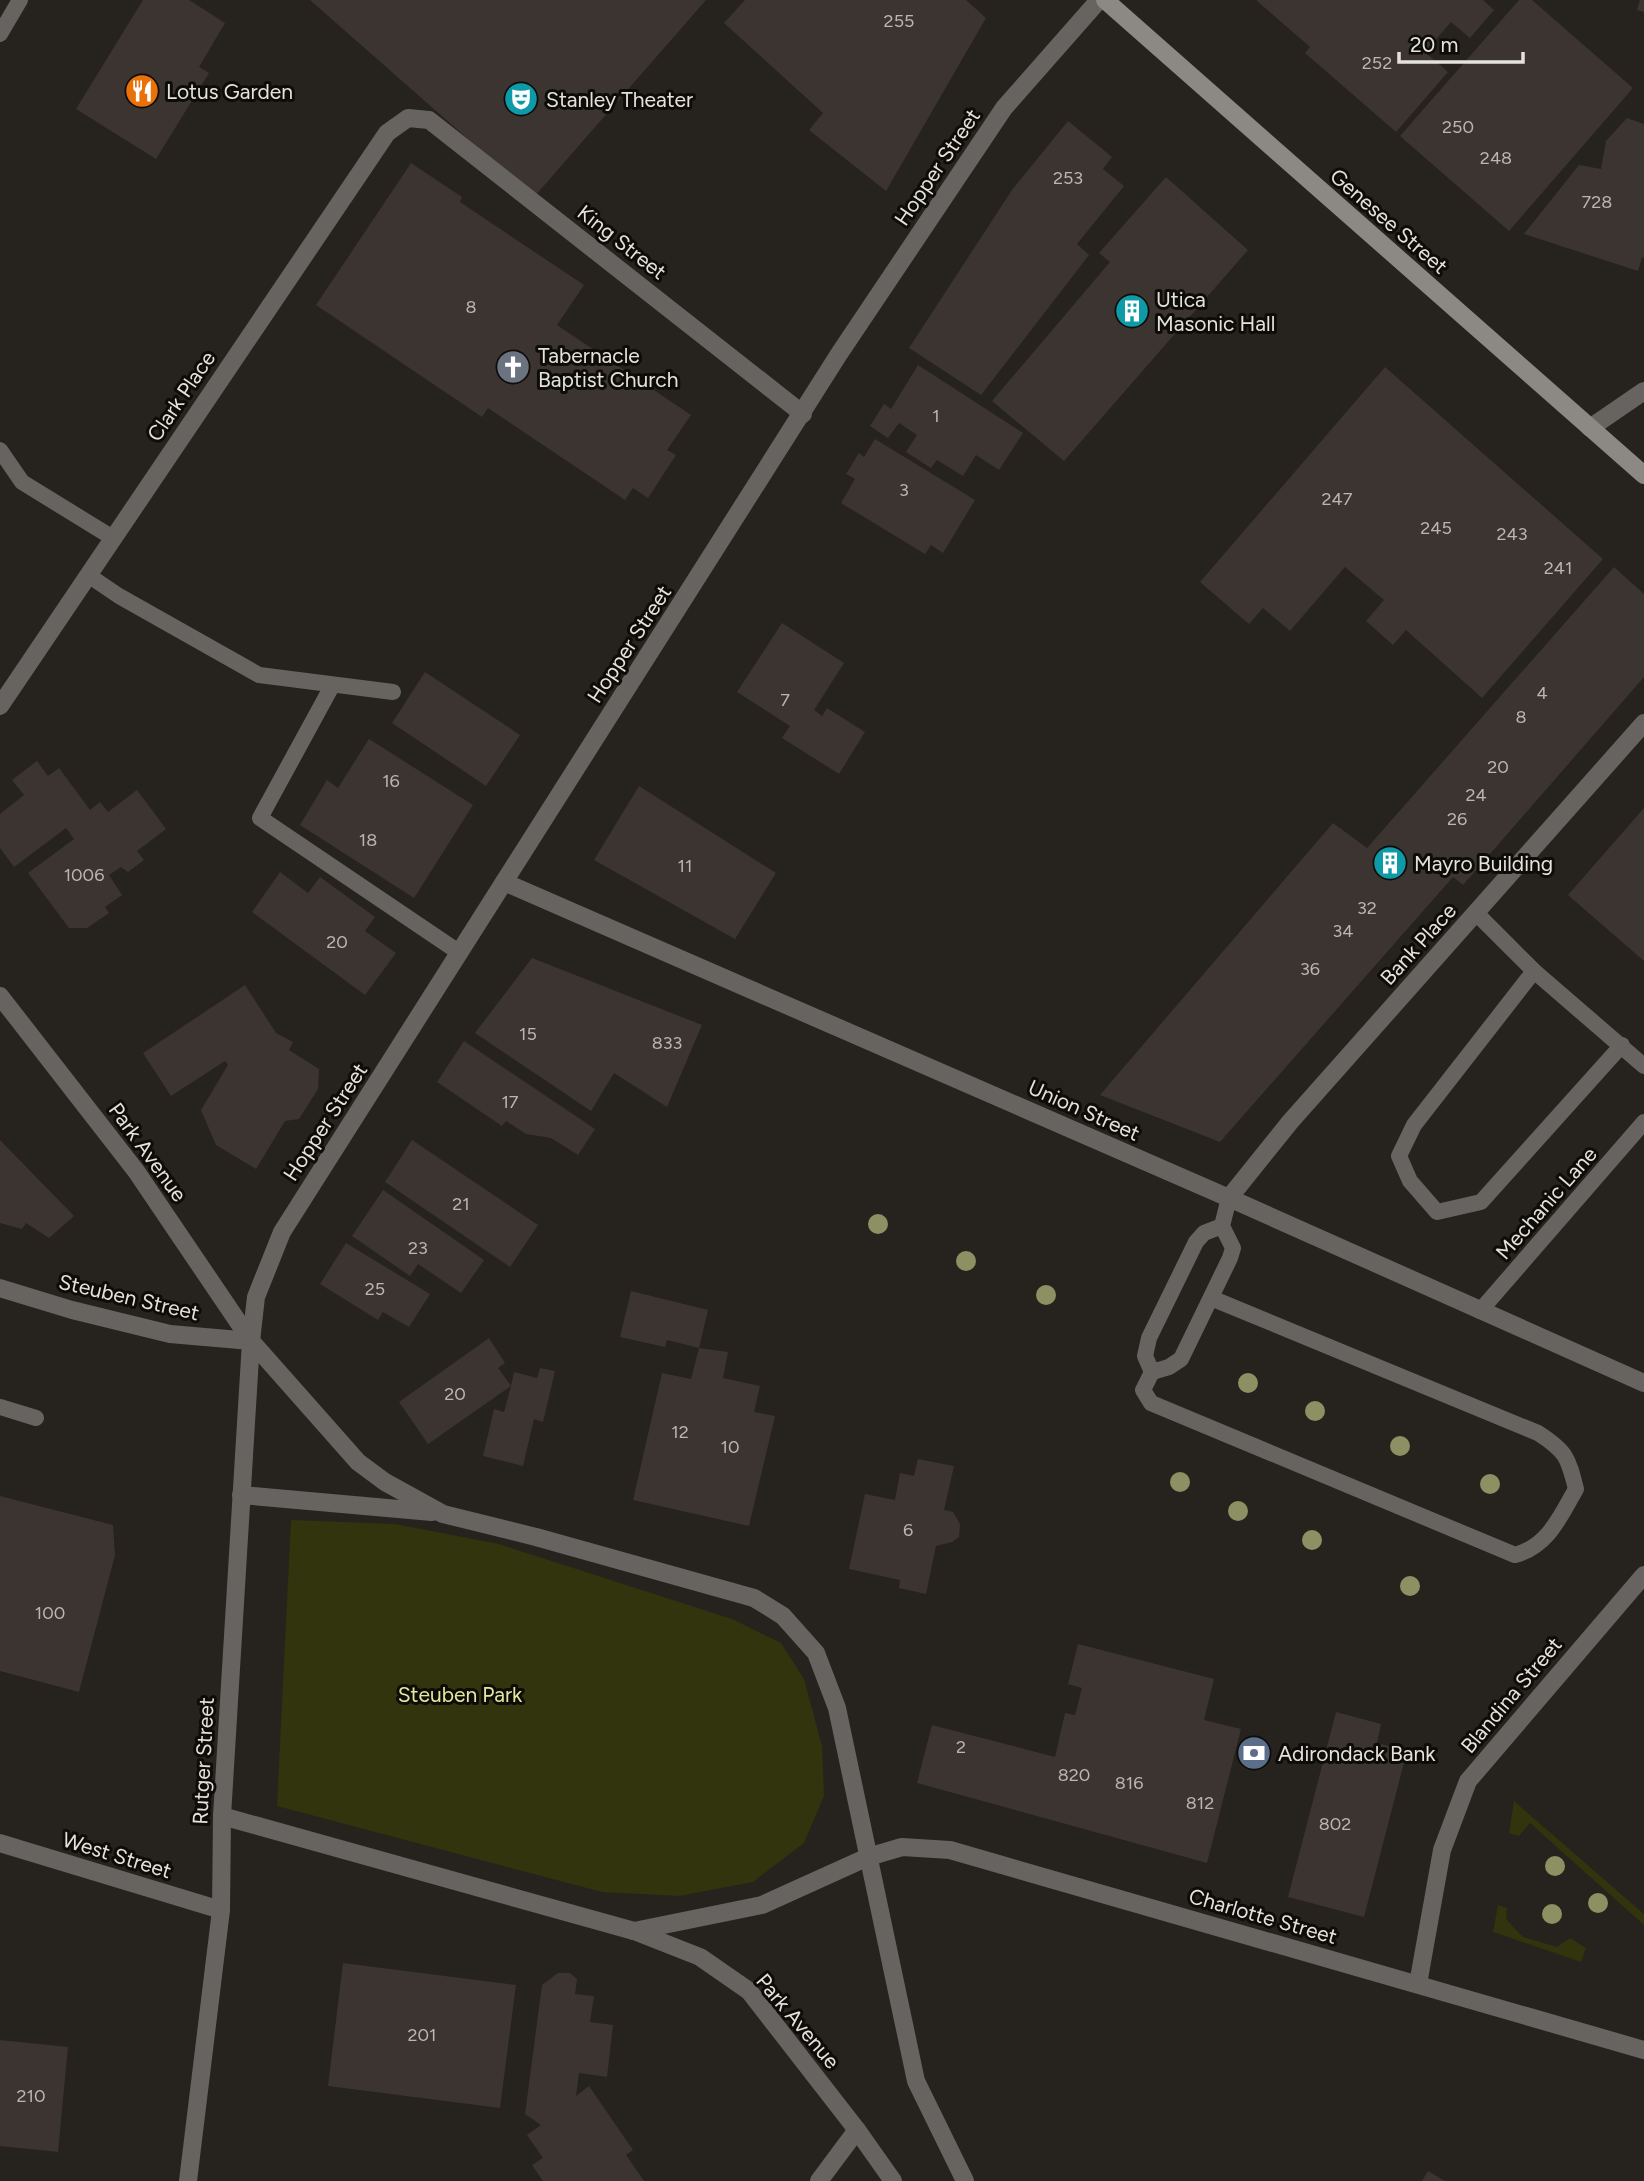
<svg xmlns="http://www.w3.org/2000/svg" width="1644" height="2181" viewBox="0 0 1644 2181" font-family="Figtree,sans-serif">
<rect width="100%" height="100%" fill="#26221d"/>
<g fill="#31340d">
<path d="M291,1520l104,4 104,20 233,75 49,24 23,36 18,67 2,50 -20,47 -51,39 -74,14 -77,-4 -325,-86z"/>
<path d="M1514,1801l130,113v11l-114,-102 -11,13 -10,-3z"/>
<path d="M1498,1905l9,3 -1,11 17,18 34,10 13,-9 16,10 -5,14 -88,-30z"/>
</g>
<g fill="#3c3431">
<path d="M143,0h46l36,23 -26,44 10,6 -53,86 -80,-50z"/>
<path d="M310,0h396l-172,197z"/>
<path d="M745,0h221l20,18 -100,173 -77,-61 14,-17 -99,-90z"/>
<path d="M1256,0h227l11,10 -24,28 -19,-16 -26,30 23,20 -52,60 -91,-79 5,-6z"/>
<path d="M1519,0h13l101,88 -124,143 -109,-95z"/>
<path d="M1640,0h4v12l-7,-2z"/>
<path d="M1627,118l17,6v134l-2,-1 -4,14 -114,-37 55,-69 22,4 5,-28z"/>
<path d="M1068,121l44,36 -9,12 21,17 -47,58 12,11 -108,140 -72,-47 103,-158z"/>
<path d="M411,163l51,34 -2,5 124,83 -27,40 134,90 -24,35 9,5 -28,43 -15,-10 -8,12 -137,-92 -6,9 -166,-112z"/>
<path d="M1166,177l82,73 -184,211 -72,-60 118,-139 -11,-9z"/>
<path d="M918,365l105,68 -24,37 -23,-15 -13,21 -26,-16 -6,8 -25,-16 11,-17 -18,-12 -11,15 -18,-12 14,-22 7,5z"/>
<path d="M1385,367l218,192 -121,139 -76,-68 -13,15 -27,-24 18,-21 -39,-33 -55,64 -27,-23 -14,16 -49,-42z"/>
<path d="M875,439l100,61 -32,53 -12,-8 -6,9 -84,-51 14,-24 -9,-5 13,-21 5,4z"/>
<path d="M1614,567l30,27v83l-181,208 -10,-8 -233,265 -120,-47 233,-272 34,25z"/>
<path d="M782,623l62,40 -30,47 8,6 5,-8 38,24 -26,42 -57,-36 8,-12 -53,-34z"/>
<path d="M425,672l95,63 -34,51 -94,-63z"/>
<path d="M369,739l104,66 -59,93 -114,-73 27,-45 11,8z"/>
<path d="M37,761l11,15 11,-8 31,42 10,-8 8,10 29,-22 29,39 -29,22 7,9 -16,12 -7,-5 -12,8 13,20 -17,12 4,6 -22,15h-18l-41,-55 46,-34 -8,-11 -52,39 -14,-19v-34l24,-19 -12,-15z"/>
<path d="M639,786l137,87 -41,66 -141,-79z"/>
<path d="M1644,808v153l-76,-66z"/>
<path d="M280,872l28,21 12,-16 55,40 -10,14 31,22 -31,42 -113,-83z"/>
<path d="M532,958l170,67 -35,82 -53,-34 -23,38 -116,-78z"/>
<path d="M245,985l31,48 17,9 -4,8 30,19 -1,20 -19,30 -14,2 -29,48 -40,-24 -15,-35 27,-45 -3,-4 -54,35 -28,-43z"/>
<path d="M464,1041l131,88 -17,26 -27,-17 -25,-4 -20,-13 -4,5 -65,-44z"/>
<path d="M0,1140l74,76 -25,22 -23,-15 -4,6 -22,-6z"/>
<path d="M412,1140l126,85 -28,42 -125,-85z"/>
<path d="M383,1190l101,70 -23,33 -43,-29 -8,12 -58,-40z"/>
<path d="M346,1243l84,51 -21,33 -26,-15 -5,8 -58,-36z"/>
<path d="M631,1291l77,19 -9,38 -32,-8 -2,7 -45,-10z"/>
<path d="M489,1338l16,25 -7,5 13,18 3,-14 23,6 3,-10 15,3 -12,51 -9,-3 -11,47 -40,-10 11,-47 10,3 7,-26 -83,58 -29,-42z"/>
<path d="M699,1348l29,4 -5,26 37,8 -6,26 21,4 -26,110 -116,-26 29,-127 29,6z"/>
<path d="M918,1459l36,7 -10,44 9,2 7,12 -1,13 -7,5 -16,4 -10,48 -27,-6 1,-8 -51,-11 16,-75 30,6 5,-27 14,3z"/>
<path d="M0,1496l113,29 2,30 -36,137 -79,-21z"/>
<path d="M1078,1644l136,35 -10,41 37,9 -34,134 -290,-80 15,-58 123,32 10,-44 10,2 7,-27 -14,-4z"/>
<path d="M1336,1712l45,12 -4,19 30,8 -43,166 -76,-20z"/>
<path d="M343,1963l173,22 -16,123 -172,-22z"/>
<path d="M558,1973h12l7,6 -2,15 19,2 -4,26 23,3 -6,52 -28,-4 -3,23 13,-10 44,64 -7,5 18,26h-101l-11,-16 11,-7 -16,-23 14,-10 -16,-11 17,-129z"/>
<path d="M0,2040l68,7 -10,105 -58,-6z"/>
<path d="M1428,2171l17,10h-23z"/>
</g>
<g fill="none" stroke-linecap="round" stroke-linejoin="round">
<g stroke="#666361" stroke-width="16">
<path d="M0,34l20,-34"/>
<path d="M0,450l22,32 91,56"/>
<path d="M88,575l31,21 140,79 134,17"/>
<path d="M332,686l-72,132 200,135"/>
<path d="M1477,914l57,57 110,95"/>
<path d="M1534,971l-120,154 -15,31 11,25 27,31 44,-10 141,-157"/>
<path d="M1222,1226l-18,7 -8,9 -47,96 -4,18 7,16 17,-5 12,-8 49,-101 3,-10 -11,-22 7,-28"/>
<path d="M1480,1311l164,-189"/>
<path d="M1152,1372l-9,18 8,13 364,152c33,-9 45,-38 61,-66 -8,-32 -10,-38 -38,-56l-327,-135"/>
<path d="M0,1407l36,11"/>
</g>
<g stroke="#666361" stroke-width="18">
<path d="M1590,428l54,-37"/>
<path d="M0,706l387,-573 21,-15 21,2 374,294"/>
<path d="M504,882l725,316 415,185"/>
<path d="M1229,1198l61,-76 354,-399"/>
<path d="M0,1288l72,22 98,24 81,7"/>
<path d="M0,1843l221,67"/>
<path d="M634,1931l128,-26 106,-48 34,-10 48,3 694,200"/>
<path d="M1418,1984l24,-134 26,-69 176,-206"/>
<path d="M819,2181l38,-51"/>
</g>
<g stroke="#666361" stroke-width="18">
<path d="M0,996l136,175 115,170 107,121 27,20 58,32 93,23 218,61 29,18 33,37 21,55 79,373 49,100"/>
<path d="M241,1495l191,17"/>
<path d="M222,1816l412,115 66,26 49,34 108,139 36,51"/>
<path d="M188,2181l33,-271 1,-94 29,-475 5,-44 26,-65 557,-878 165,-246 95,-108"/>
</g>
<path stroke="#8c8884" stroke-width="18" d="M1105,0l539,475"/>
</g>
<g fill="#8d9063">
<circle cx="878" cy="1224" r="10"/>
<circle cx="966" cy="1261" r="10"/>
<circle cx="1046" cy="1295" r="10"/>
<circle cx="1248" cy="1383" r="10"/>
<circle cx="1315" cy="1411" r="10"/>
<circle cx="1400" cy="1446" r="10"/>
<circle cx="1180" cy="1482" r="10"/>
<circle cx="1490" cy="1484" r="10"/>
<circle cx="1238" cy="1511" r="10"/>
<circle cx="1312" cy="1540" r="10"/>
<circle cx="1410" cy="1586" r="10"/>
<circle cx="1555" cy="1866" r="10"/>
<circle cx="1598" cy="1903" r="10"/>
<circle cx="1552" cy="1914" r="10"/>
</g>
<defs>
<g id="restaurant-disc" transform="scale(1.75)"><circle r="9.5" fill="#e8710a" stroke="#0e0c09"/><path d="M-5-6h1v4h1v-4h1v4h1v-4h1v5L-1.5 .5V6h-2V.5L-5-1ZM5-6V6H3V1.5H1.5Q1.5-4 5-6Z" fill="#fff"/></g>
<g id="theatre-disc" transform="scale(1.75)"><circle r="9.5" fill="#0f9aa8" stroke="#0e0c09"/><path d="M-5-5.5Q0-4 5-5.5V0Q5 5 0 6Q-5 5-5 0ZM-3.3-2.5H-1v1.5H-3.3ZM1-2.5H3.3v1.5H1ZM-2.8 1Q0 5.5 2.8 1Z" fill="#fff"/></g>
<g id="building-disc" transform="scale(1.75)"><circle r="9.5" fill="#0f9aa8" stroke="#0e0c09"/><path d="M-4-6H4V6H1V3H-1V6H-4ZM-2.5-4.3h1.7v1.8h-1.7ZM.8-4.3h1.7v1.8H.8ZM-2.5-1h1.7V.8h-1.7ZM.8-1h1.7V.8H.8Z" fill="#fff"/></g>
<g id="church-disc" transform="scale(1.75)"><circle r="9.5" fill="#6b7280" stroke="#0e0c09"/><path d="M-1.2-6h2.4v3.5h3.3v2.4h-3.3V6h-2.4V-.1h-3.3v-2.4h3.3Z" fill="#fff"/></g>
<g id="bank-disc" transform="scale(1.75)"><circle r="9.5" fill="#5c6f8a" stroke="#0e0c09"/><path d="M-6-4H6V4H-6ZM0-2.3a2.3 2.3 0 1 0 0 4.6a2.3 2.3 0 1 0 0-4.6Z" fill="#fff"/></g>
</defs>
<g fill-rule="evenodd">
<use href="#restaurant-disc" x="142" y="91"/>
<use href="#theatre-disc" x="521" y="99"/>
<use href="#building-disc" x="1132" y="311"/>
<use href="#church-disc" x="513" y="367"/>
<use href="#building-disc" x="1390" y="863"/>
<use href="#bank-disc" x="1254" y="1753"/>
</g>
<g text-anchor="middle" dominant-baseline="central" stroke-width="6" stroke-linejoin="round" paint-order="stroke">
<g font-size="18" fill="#bbb6b3">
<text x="899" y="21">255</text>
<text x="1377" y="63">252</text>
<text x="1458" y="127">250</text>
<text x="1496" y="158">248</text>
<text x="1068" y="178">253</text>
<text x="1597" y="202">728</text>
<text x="471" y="307">8</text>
<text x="936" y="416">1</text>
<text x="904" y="490">3</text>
<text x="1337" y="499">247</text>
<text x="1436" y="528">245</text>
<text x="1512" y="534">243</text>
<text x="1558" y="568">241</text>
<text x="1542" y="693">4</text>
<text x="785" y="700">7</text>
<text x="1521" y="717">8</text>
<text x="1498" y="767">20</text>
<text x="391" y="781">16</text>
<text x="1476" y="795">24</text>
<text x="1457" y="819">26</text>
<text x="368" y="840">18</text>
<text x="685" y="866">11</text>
<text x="84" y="875">1006</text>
<text x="1367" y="908">32</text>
<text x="1343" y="931">34</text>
<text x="337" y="942">20</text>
<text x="1310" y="969">36</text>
<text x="528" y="1034">15</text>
<text x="667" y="1043">833</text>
<text x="510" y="1102">17</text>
<text x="461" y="1204">21</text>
<text x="418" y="1248">23</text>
<text x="375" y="1289">25</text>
<text x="455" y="1394">20</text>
<text x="680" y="1432">12</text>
<text x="730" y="1447">10</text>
<text x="908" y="1530">6</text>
<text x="50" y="1613">100</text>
<text x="961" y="1747">2</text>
<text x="1074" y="1775">820</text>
<text x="1129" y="1783">816</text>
<text x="1200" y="1803">812</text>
<text x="1335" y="1824">802</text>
<text x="422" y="2035">201</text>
<text x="31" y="2096">210</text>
</g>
<g font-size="21" fill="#e5e2de" stroke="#0e0c09" text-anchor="start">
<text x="166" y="91">Lotus Garden</text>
<text x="546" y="99">Stanley Theater</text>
<text x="1156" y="299">Utica<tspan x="1156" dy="24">Masonic Hall</tspan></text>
<text x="538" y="355">Tabernacle<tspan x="538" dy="24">Baptist Church</tspan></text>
<text x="1414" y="863">Mayro Building</text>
<text x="1278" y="1753">Adirondack Bank</text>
</g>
<g font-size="21" fill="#e5e2de" stroke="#0e0c09">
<text transform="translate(937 167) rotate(-56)">Hopper Street</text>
<text transform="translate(1389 221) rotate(41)">Genesee Street</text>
<text transform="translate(622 242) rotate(38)">King Street</text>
<text transform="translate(181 396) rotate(-56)">Clark Place</text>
<text transform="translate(629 644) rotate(-57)">Hopper Street</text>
<text transform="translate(1418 944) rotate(-48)">Bank Place</text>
<text transform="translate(1084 1110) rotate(24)">Union Street</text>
<text transform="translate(325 1122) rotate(-57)">Hopper Street</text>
<text transform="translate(148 1152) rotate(54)">Park Avenue</text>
<text transform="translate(1546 1203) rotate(-49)">Mechanic Lane</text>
<text transform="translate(129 1297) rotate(13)">Steuben Street</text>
<text transform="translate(1511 1695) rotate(-50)">Blandina Street</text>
<text transform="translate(203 1761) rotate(-87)">Rutger Street</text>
<text transform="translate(117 1855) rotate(17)">West Street</text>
<text transform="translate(1263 1916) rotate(16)">Charlotte Street</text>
<text transform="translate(798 2021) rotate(50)">Park Avenue</text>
</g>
<g font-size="21" fill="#e1ea9d" stroke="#0e0c09">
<text x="460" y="1694">Steuben Park</text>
</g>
</g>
<path d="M1399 52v10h124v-10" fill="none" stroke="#e5e2de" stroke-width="3.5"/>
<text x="1410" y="52" font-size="21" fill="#e5e2de" stroke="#0e0c09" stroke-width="5" paint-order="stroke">20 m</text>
</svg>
